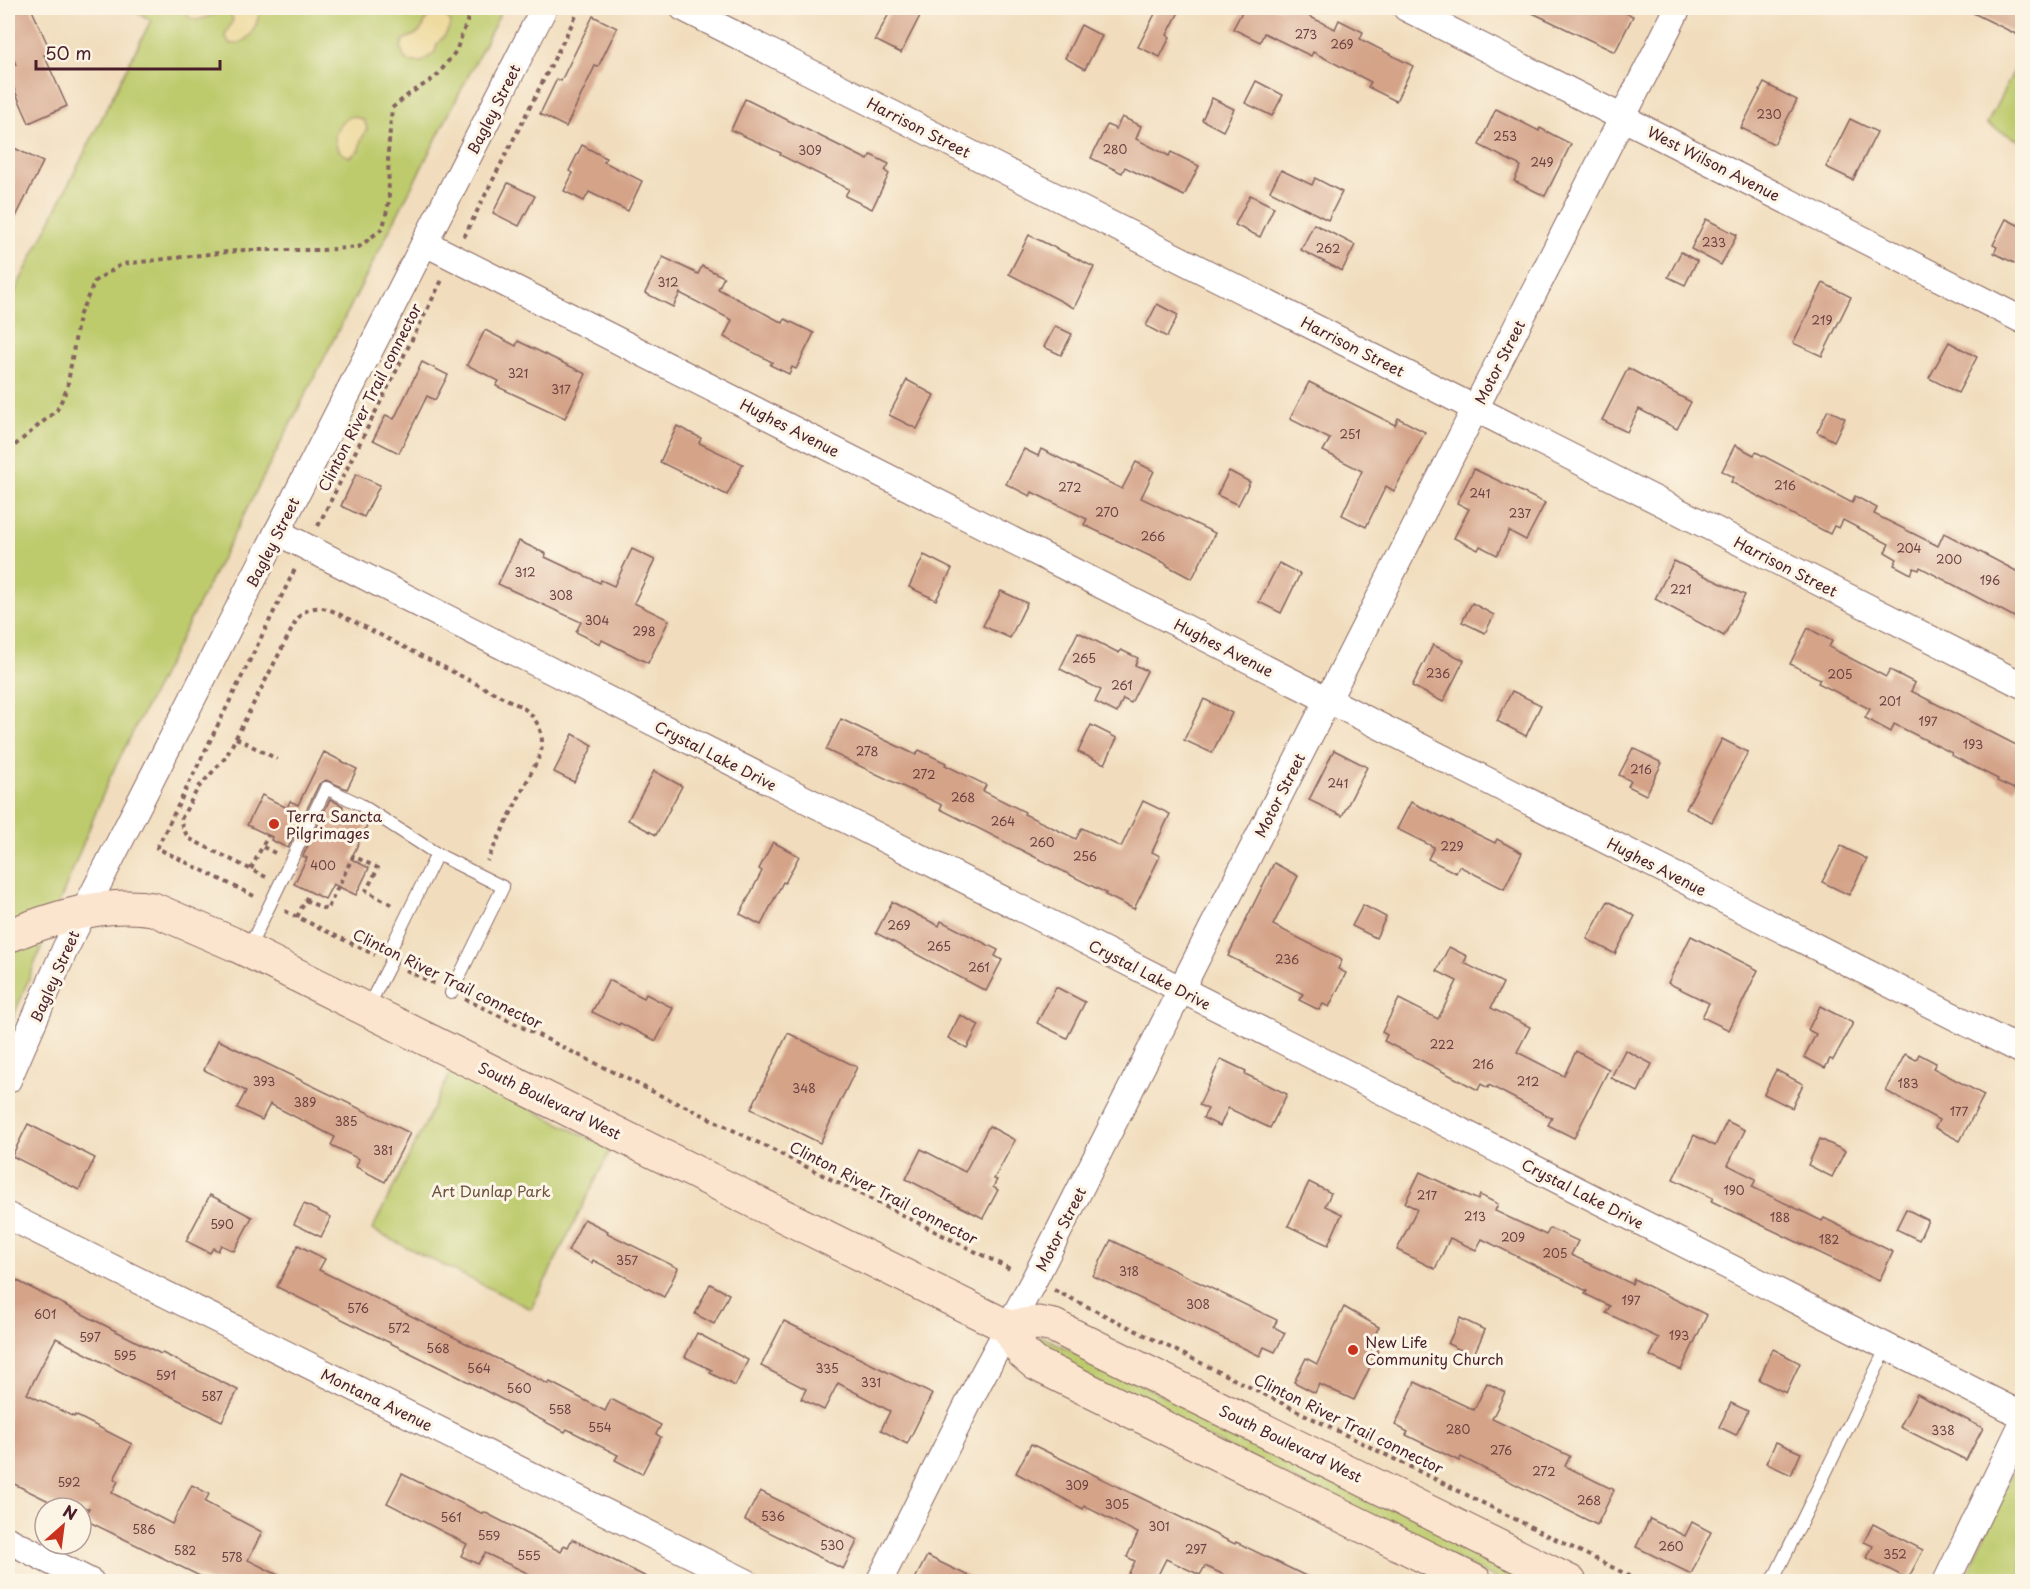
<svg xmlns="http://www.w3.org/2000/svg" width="2030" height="1589" viewBox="0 0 2030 1589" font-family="'Playpen Sans',sans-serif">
<rect width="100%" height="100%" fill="#fcf5e5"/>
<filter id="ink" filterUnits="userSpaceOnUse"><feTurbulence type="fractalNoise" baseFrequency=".0167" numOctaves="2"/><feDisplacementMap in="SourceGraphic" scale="12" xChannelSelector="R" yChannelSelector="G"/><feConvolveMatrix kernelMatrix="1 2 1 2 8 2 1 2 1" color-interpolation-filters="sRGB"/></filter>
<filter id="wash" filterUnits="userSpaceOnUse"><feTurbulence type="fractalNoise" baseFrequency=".008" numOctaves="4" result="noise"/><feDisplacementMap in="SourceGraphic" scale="24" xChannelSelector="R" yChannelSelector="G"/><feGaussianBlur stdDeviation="1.35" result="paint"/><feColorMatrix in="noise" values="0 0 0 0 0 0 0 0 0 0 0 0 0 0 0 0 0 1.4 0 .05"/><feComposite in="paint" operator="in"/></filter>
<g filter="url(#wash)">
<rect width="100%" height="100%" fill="#f1ddbd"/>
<g fill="#bdcb6d" stroke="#84754c" stroke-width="1.5">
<path d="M128,8h375l-393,769 -102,253v-725l143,-285z"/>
<path d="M2022,55v87l-35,-18z"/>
<path d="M452,1070l159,79 -80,160 -159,-79z"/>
<path d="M1041,1336l506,245h-47l-453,-222 -12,-15z"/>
<path d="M2022,1450v131l-58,1z"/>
</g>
<g fill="#eeda9e" stroke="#9c7c64" stroke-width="1.5">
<path d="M183,8h73l3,6c-3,15 -11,31 -29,30l-5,-9 8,-15 -3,-8c-19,-4 -35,22 -47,-4z"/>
<path d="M435,13c8,0 13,3 16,10l-5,11 -9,10 -2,8 -13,10h-11l-7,-4 -3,-10 2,-8c14,-6 19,-6 23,-22z"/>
<path d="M353,116l11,4 3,9 -6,11 -2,10 -9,7c-23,-7 -17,-35 3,-41z"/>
</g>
<g id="blocks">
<g fill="#d4a388">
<path d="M8,8h23l20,44 -7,3 23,51 -38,17 -21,-48v-6l8,-4 -8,-19z"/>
<path d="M892,8h32l-23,45 -26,-13z"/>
<path d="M1158,8h23l-14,27 3,2 -10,20 -22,-10z"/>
<path d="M1244,8h48l43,21 4,-9 24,12 -3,7 53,27 -17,35 -28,-14 3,-5 -58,-30 -2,4 -47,-23 -4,9 -27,-13z"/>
<path d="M1522,8h93l18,8 -18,36z"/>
<path d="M1963,8h59v29z"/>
<path d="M593,16l24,12 -19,39 -3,-1 -29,61 -26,-13 17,-35 4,2z"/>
<path d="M1081,25l21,11 -17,33 -20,-11z"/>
<path d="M1256,81l27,14 -11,21 -27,-13z"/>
<path d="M1764,83l33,17 -23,44 -33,-16z"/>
<path d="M1212,98l22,11 -11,22 -21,-11z"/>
<path d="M745,99l123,61 3,-5 18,9 -4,7 4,3 -17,35 -27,-13 4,-7 -69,-34 1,-2 -50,-23z"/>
<path d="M1496,109l43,22 1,-3 31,16 -26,52 -31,-15 7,-15 -42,-21z"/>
<path d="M1122,117l19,9 -5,13 33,17 2,-4 28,14 -15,30 -59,-29 -3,6 -31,-15 16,-33 9,4z"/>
<path d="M1850,119l27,13 -24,48 -27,-13z"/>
<path d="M8,145l35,17 -35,71z"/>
<path d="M582,145l24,13 -2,4 38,19 -14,30 -39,-19 -5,9 -20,-10 9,-18 -4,-2z"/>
<path d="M1281,170l31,15 3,-7 27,14 -14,28 -58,-29z"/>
<path d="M508,183l27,13 -16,30 -26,-13z"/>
<path d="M1250,195l24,12 -14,30 -25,-12z"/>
<path d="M1706,219l31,16 -16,30 -30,-16z"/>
<path d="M2006,219l16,8v24l-6,13 -22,-11 3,-6 -4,-2z"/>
<path d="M1314,224l41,21 -13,26 -41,-21z"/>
<path d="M1029,235l65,32 -20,41 -65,-34z"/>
<path d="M1681,252l16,9 -12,24 -17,-8z"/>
<path d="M663,257l35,17 4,-8 22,11 -6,12 65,34 2,-4 29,14 -18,36 -4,-2 -3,7 -19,-9 2,-3 -48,-25 8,-17 -52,-27 -7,14 -28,-14z"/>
<path d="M1823,283l28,14 -29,59 -29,-13z"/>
<path d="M1157,304l21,11 -11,22 -21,-11z"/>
<path d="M1055,326l17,8 -11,21 -17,-8z"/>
<path d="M485,330l31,16 2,-5 68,33 -21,44 -69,-32 3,-5 -32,-16z"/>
<path d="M1949,342l28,15 -19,36 -29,-15z"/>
<path d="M422,362l26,13 -13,25 -8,-4 -28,57 -26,-13 13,-25 8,4z"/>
<path d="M1628,368l63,34 -14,27 -38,-20 -12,23 -25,-12z"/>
<path d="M907,380l27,15 -17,34 -28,-14z"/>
<path d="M1309,382l86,43 3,-7 27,14 -31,59 -8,-5 -20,41 -24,-12 20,-44 -39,-20 7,-12 -40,-20z"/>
<path d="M1828,410l17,8 -11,23 -17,-9z"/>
<path d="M677,426l24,12 -2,5 44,21 -16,31 -67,-33z"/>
<path d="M1735,445l19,10 2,-3 96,51 3,-7 22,12 -3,6 64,32 6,-13 78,41v47l-102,-54 -1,3 -5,-2 -3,6 -17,-9 3,-6 -12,-7 4,-8 -46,-24 -4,8 -5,-2 -4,8 -99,-52 3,-5 -12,-6z"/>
<path d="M1024,449l14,7 3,-7 81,40 14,-27 18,9 -13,27 74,35 -23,46 -26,-14 1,-1 -83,-39 3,-6 -55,-27 -2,4 -24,-12z"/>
<path d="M1474,469l71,34 -19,37 -17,-9 -12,24 -17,-9 -2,4 -24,-12 15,-29 -12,-6z"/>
<path d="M1229,471l21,11 -12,23 -21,-10z"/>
<path d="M356,474l24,11 -16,32 -23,-11z"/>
<path d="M519,541l27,13 -1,3 55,26 1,-3 13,6 18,-37 23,11 -21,43 35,17 -21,43 -46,-23 -2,4 -24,-12 5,-10 -83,-38z"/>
<path d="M924,555l28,14 -16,31 -27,-13z"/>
<path d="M1674,561l71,34 -21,41 -69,-37z"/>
<path d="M1279,563l21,11 -19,39 -22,-11z"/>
<path d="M1001,591l26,12 -17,35 -27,-12z"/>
<path d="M1472,603l22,12 -9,18 -23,-11z"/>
<path d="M1808,628l24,13 -3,6 57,30 4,-7 25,13 -4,8 111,57v24l-8,17 -17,-8 1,-2 -47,-24 1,-2 -58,-29 -3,8 -26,-14 5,-9 -52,-26 2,-4 -30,-15z"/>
<path d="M1078,632l41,21 2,-3 17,8 -3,7 12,6 -16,32 -8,-4 -6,14 -22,-11 6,-12 -41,-21z"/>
<path d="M1433,645l31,15 -21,42 -31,-16z"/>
<path d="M1512,691l29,14 -15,31 -29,-15z"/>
<path d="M1204,699l28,14 -20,40 -28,-13z"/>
<path d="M841,719l75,36 3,-5 27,13 -1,2 41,20 -3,6 42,21 -1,2 52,25 6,-11 39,19 22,-46 27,13 -18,38 8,4 -26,53 -29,-14 1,-2 -166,-84 2,-4 -116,-55z"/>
<path d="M1091,725l26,13 -12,26 -27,-12z"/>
<path d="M573,734l20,11 -19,37 -20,-10z"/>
<path d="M1722,739l26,13 -36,70 -26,-13z"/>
<path d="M1633,748l29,15 -16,32 -18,-9 3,-5 -12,-6z"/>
<path d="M1334,750l33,17 -25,49 -33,-16z"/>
<path d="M324,752l33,17 -10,20 -21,-9 -7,4 -31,64 -17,-8 1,-3 -25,-12 15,-30 25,13 3,-7 8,4z"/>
<path d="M654,771l28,15 -26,49 -28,-15z"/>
<path d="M330,799l13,7 -1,4 26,13 -17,36 18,9 -13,27 -23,-11 -8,15 -31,-15 13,-26 -4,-2z"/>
<path d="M1411,802l84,41 2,-4 25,14 -18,36 -45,-23 -3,7 -28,-14 6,-12 -37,-18z"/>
<path d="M773,842l26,14 -14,27 -2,-1 -22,43 -21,-11 22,-43 -3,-2z"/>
<path d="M1841,846l26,13 -18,36 -27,-13z"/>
<path d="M1274,863l24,13 -25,49 69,35 -4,9 8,4 -17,34 -6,-3 -4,6 -20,-10 4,-6 -75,-38z"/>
<path d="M1608,901l27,15 -20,38 -28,-15z"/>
<path d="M892,902l47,24 2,-5 57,29 -3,6 7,4 -16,31 -110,-58z"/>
<path d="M1363,905l23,12 -10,21 -24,-12z"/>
<path d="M1691,936l67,34 -29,60 -27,-13 7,-14 -41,-20z"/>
<path d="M1449,947l18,9 -3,7 39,20 -12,25 39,19 -13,25 47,24 12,-25 33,18 -35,69 -26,-13 4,-7 -63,-33 -1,3 -7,-4 -3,6 -94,-49 3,-6 -5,-3 17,-33 39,20 19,-38 -20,-10z"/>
<path d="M609,980l35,18 2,-4 27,14 -17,33 -36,-18 -1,2 -27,-13z"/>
<path d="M1056,987l29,15 -18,36 -30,-15z"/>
<path d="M1820,1006l33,17 -20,37 -3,-1 -5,9 -21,-11 12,-23 -8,-4z"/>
<path d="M960,1015l19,10 -12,23 -19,-10z"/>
<path d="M788,1033l69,34 -37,76 -69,-34z"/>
<path d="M218,1040l192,93 -25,49 -29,-15 3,-8 -28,-14 4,-8 -65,-33 -8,16 -25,-12 9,-17 -42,-21z"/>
<path d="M1625,1050l27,14 -14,28 -27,-14z"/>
<path d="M1905,1054l11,6 3,-6 17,9 -3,5 51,27 -24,46 -25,-13 4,-8 -53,-29z"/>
<path d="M1221,1059l25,12 -1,3 42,20 -17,34 -42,-20 -8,18 -17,-8 5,-9 -9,-4z"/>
<path d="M1776,1070l27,14 -11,24 -28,-14z"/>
<path d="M1727,1121l18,9 -17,35 28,14 -4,8 70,34 2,-3 69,34 -14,29 -168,-80 2,-3 -40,-19 21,-44 21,11z"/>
<path d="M28,1124l67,34 -16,32 -67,-34z"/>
<path d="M989,1126l26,14 -21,39 3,1 -4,7 5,3 -15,28 -77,-39 15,-30 44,23z"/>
<path d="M1820,1139l25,12 -13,26 -24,-12z"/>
<path d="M1420,1172l58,28 2,-5 18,9 -3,7 51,24 4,-7 28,13 -7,14 61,29 2,-5 73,36 -26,55 -31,-14 9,-18 -53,-25 4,-7 -25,-12 2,-3 -105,-52 -6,11 -26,-12 -15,31 -38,-19 20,-41 -12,-6z"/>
<path d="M1309,1182l22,11 -6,13 17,8 -14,31 -40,-19z"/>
<path d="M210,1195l42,22 -18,34 -13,-6 -3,6 -5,-3 -3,5 -24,-12z"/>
<path d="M304,1204l27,13 -10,20 -27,-13z"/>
<path d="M1906,1209l22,11 -9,20 -23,-11z"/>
<path d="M584,1219l24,12 -1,2 71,35 -14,29 -71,-37 -1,3 -24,-12z"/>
<path d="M1111,1240l166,80 -3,7 11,6 -10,19 -11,-5 -4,9 -167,-80z"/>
<path d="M298,1245l27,14 -6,11 229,114 2,-2 55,29 6,-12 50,26 -5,9 5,3 -19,37 -27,-14 3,-5 -51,-26 -2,3 -108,-56 -180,-89z"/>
<path d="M8,1276l153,78 1,-1 76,37 -16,31 -93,-45 -73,-38 -29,56 47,23 1,-2 57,29 -18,35 4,2 -6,12 60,31 20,-39 17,9 -4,8 57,30 -14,28 42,21h-80l-127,-62 6,-11h-26l-55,-27z"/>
<path d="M710,1284l19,10 -15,30 -19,-10z"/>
<path d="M1344,1307l35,20 -5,9 9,4 -29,60 -35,-16 -4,9 -21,-11 12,-24 11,6z"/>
<path d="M1460,1318l25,12 -12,26 -25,-12z"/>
<path d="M784,1321l148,73 -25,50 -26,-14 9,-19 -52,-28 -14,27 -23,-11 5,-10 -45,-23z"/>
<path d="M697,1333l51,27 -13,26 -25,-13 2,-3 -27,-13z"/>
<path d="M1773,1349l27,14 -14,30 -27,-13z"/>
<path d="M1415,1382l59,28 13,-27 18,9 -13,27 78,37 -5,10 49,24 -17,35 -136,-68 -2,4 -53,-26 2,-3 -13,-7z"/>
<path d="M1917,1394l66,34 -17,32 -66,-33z"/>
<path d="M1731,1403l17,8 -12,24 -17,-8z"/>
<path d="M1776,1442l25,11 -10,22 -25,-12z"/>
<path d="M1031,1444l204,100 1,-2 80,39h-79l-32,-15 -5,9 -34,-16 -11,22h-30l10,-20 -8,-4 11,-24 -54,-27 -1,3 -67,-36z"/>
<path d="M402,1474l81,40 1,-2 77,40 3,-7 4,2 4,-8 82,42h-110l-59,-28 -7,11 -17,-8 6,-12 -80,-41z"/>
<path d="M760,1491l98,49 -15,29 -98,-49z"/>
<path d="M1650,1519l35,17 7,-14 19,10 -20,42 -55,-27z"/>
<path d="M1873,1524l50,26 -15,29 -41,-21 6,-12 -9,-4z"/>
<path d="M927,1556l52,25h-65z"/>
</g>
</g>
</g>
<g filter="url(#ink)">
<use href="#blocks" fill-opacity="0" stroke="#84625e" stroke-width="1.5"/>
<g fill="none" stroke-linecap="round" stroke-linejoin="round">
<g stroke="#84625e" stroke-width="14">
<g id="lane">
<path d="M248,950l78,-162 35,17 76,49 66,33 -52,106"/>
<path d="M367,1009l24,-47 1,-16 45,-92"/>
<path d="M1772,1582l115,-235"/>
</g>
</g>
<g stroke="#84625e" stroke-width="28">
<g id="street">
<path d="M683,8l1339,677"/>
<path d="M1406,8l616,312"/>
<path d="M425,243l1597,808"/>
<path d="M277,532l1745,883"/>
<path d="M8,1080l57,-131 479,-941"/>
<path d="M8,1216l738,366"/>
<path d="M8,1540l83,42"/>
<path d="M879,1582l100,-200 55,-102 644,-1272"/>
<path d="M1946,1582l76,-158"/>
</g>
</g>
<g stroke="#84625e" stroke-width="35">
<g id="secondary">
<path d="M8,936c44,-18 97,-35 145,-27l83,36 772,382 30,-4 16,3 516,256"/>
<path d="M1008,1327l15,26 13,11 440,218"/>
</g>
</g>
<g stroke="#84625e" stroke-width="4" stroke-dasharray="4.5 4.5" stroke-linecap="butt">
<path d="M464,237l116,-229"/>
<path d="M8,451l49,-41 10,-21 12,-73 16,-35 27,-17 122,-14h78l37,-3 24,-19 6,-27 -1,-49 4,-44 17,-14 27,-17 20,-26 16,-43"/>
<path d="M318,526l125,-248"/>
<path d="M236,738l41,21"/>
<path d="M263,847l12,6"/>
<path d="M251,869l17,-34"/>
<path d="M266,877l-78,-39 -8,-17 18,-33 28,-31 71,-138c11,-13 22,-14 38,-7l187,95c16,11 24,29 18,48l-53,106"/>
<path d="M254,896l-97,-48 139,-281"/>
<path d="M305,900l22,10 26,-54 25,12 -12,23 27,14"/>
<path d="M285,911l90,44"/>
<path d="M297,917l10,-20"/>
<path d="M406,970l31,15"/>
<path d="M465,999l209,103 13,5 325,163"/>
<path d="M1054,1290l588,292"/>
</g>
<use href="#lane" stroke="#fff" stroke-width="12"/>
<use href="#street" stroke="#fff" stroke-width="26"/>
<use href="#secondary" stroke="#fce5cf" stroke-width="33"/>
</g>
</g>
<g fill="#c8321e" stroke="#fcf5e5" stroke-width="2">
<circle cx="274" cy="824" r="6"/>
<circle cx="1353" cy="1350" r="6"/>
</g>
<g text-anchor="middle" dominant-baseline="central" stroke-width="6" stroke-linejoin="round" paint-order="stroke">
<g font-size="12" fill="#6c4042">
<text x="1306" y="34">273</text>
<text x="1342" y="44">269</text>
<text x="1769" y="114">230</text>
<text x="1505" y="136">253</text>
<text x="1115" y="149">280</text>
<text x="810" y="150">309</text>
<text x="1542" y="162">249</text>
<text x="1714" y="242">233</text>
<text x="1328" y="248">262</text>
<text x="668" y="282">312</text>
<text x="1822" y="320">219</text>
<text x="518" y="373">321</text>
<text x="561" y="389">317</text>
<text x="1350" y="434">251</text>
<text x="1785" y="485">216</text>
<text x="1070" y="487">272</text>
<text x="1480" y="493">241</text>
<text x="1107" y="512">270</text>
<text x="1520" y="513">237</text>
<text x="1153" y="536">266</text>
<text x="1909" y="548">204</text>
<text x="1949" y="559">200</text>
<text x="525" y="572">312</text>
<text x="1990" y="580">196</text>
<text x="1681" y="589">221</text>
<text x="561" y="595">308</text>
<text x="597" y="620">304</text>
<text x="644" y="631">298</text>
<text x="1084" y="658">265</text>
<text x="1438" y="673">236</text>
<text x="1840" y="674">205</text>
<text x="1122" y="685">261</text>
<text x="1890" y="701">201</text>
<text x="1928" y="721">197</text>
<text x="1973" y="744">193</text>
<text x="867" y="751">278</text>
<text x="1641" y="769">216</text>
<text x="924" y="774">272</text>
<text x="1338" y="783">241</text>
<text x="963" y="797">268</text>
<text x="1003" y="821">264</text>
<text x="1042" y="842">260</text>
<text x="1452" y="846">229</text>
<text x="1085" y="856">256</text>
<text x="323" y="865">400</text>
<text x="899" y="925">269</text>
<text x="939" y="946">265</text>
<text x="1287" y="959">236</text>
<text x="979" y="967">261</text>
<text x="1442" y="1044">222</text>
<text x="1483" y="1064">216</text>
<text x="264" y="1081">393</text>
<text x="1528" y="1081">212</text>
<text x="1908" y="1083">183</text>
<text x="804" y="1088">348</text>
<text x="305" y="1102">389</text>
<text x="1959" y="1111">177</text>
<text x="346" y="1121">385</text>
<text x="383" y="1150">381</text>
<text x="1734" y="1190">190</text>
<text x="1427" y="1195">217</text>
<text x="1475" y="1216">213</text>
<text x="1780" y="1217">188</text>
<text x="222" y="1224">590</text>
<text x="1513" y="1237">209</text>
<text x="1829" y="1239">182</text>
<text x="1555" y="1253">205</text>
<text x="627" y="1260">357</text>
<text x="1129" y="1271">318</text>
<text x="1631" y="1300">197</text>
<text x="1198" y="1304">308</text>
<text x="358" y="1308">576</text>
<text x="45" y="1314">601</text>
<text x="399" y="1328">572</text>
<text x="1679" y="1335">193</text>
<text x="90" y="1337">597</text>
<text x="438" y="1348">568</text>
<text x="125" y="1355">595</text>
<text x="479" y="1368">564</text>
<text x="827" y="1368">335</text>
<text x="166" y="1375">591</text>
<text x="871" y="1382">331</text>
<text x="519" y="1388">560</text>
<text x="212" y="1396">587</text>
<text x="560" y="1409">558</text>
<text x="600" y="1427">554</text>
<text x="1458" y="1429">280</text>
<text x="1943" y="1430">338</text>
<text x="1501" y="1450">276</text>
<text x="1544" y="1471">272</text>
<text x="69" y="1482">592</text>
<text x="1077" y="1485">309</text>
<text x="1589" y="1500">268</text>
<text x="1117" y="1504">305</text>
<text x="773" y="1516">536</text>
<text x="451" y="1517">561</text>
<text x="1159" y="1526">301</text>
<text x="144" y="1529">586</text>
<text x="489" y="1535">559</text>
<text x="832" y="1545">530</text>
<text x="1671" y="1546">260</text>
<text x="1196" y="1549">297</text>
<text x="185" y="1550">582</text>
<text x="1895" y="1554">352</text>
<text x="529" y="1555">555</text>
<text x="232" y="1557">578</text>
</g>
<g font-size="15" fill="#4a1f2b" stroke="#fcf5e5">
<text transform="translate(493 109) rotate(-63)">Bagley Street</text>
<text transform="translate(919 127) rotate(27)">Harrison Street</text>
<text transform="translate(1714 163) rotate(27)">West Wilson Avenue</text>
<text transform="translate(1353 346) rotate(27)">Harrison Street</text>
<text transform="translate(1499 362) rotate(-63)">Motor Street</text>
<text transform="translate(369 397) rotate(-63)">Clinton River Trail connector</text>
<text transform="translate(790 427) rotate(27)">Hughes Avenue</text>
<text transform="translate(272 542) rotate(-63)">Bagley Street</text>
<text transform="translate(1786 566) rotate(27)">Harrison Street</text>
<text transform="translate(1224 647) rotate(27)">Hughes Avenue</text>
<text transform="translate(716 755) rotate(27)">Crystal Lake Drive</text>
<text transform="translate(1279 795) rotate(-63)">Motor Street</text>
<text transform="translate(1657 866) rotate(27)">Hughes Avenue</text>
<text transform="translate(1150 974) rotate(27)">Crystal Lake Drive</text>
<text transform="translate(54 976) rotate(-66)">Bagley Street</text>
<text transform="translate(448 978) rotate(26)">Clinton River Trail connector</text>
<text transform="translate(550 1100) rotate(26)">South Boulevard West</text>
<text transform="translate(884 1192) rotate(27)">Clinton River Trail connector</text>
<text transform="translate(1583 1193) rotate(27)">Crystal Lake Drive</text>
<text transform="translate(1060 1229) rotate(-63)">Motor Street</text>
<text transform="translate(377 1399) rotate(26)">Montana Avenue</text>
<text transform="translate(1349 1423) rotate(26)">Clinton River Trail connector</text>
<text transform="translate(1291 1443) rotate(26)">South Boulevard West</text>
</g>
<g font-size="15" fill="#4a1f2b" stroke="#fcf5e5" text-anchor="start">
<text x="286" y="815">Terra Sancta<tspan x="286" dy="17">Pilgrimages</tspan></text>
<text x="1365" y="1341">New Life<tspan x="1365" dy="17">Community Church</tspan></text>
</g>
<g font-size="15" fill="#6c533f" stroke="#fcf5e5">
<text x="491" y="1190">Art Dunlap Park</text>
</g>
</g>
<rect width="2030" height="1589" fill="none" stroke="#fcf5e5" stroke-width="30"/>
<g transform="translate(63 1526) rotate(28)"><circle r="28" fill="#fcf5e5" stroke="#b59f9b" stroke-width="1.5"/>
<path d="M0-4.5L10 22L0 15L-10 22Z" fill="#c8321e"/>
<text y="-9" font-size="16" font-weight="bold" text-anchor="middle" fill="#4a1f2b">N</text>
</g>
<path d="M36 60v9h184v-9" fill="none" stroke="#4a1f2b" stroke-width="3"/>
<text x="45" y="60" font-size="18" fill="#4a1f2b" stroke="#fcf5e5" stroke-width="4.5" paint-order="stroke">50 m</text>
</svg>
